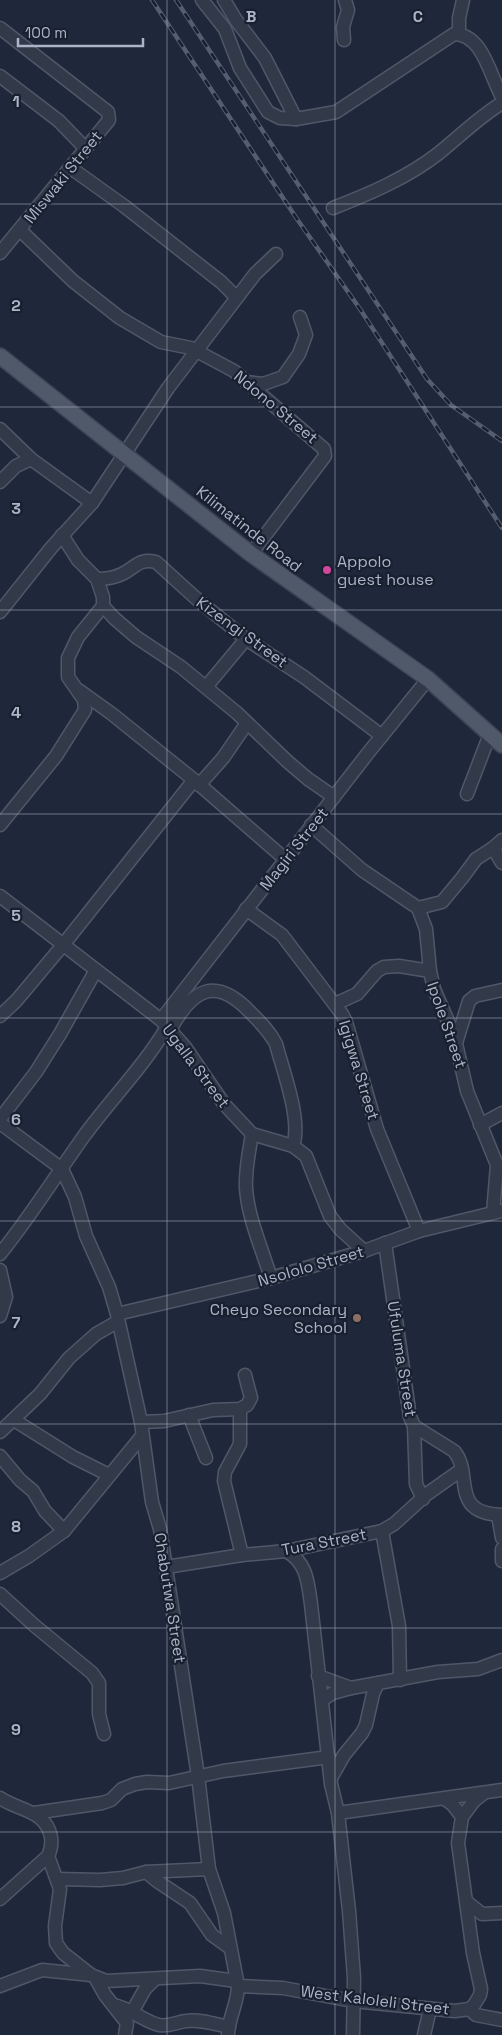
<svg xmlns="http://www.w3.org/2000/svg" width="502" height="2035" viewBox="0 0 502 2035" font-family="'Space Grotesk',sans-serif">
<rect width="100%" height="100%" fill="#1e283a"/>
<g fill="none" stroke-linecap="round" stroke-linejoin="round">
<g stroke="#505768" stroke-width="15">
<g id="minor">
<path d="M202,0l23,29 15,39 28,44 12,6 16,1 40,-7 118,-78c29,0 36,42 48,63"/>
<path d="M224,0l12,20 29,38 31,61"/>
<path d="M0,28l108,84 1,8 -109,133"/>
<path d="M459,34v-16l4,-18"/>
<path d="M344,40l-1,-13 5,-17 -3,-10"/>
<path d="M0,76l59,45 27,28"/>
<path d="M71,168l53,38 97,76 15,15"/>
<path d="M333,208c36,-14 74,-30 106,-55 21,-17 40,-36 63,-50"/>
<path d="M20,230l53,51 47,37 41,24 30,6 43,23 90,78 1,7 -74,98"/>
<path d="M246,382l17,2 20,-7 16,-23 7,-19 -6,-18"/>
<path d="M0,429l31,30 61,44"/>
<path d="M0,482l16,-16 15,-7"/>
<path d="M97,579c9,0 17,-1 25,-5 14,-7 17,-16 34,-12l43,39 47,38 58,38 78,59"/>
<path d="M103,606l11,12 22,19 45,30 56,46 51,49 20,17 26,18"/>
<path d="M0,612l51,-64 41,-45 76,-115 87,-114 21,-20"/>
<path d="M206,687l40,-48"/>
<path d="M80,691l32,23 82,66 91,79"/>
<path d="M199,785l24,-27 24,-35"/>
<path d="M467,794l23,-60"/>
<path d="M0,825l56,-69 29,-46 -1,-10 -16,-23v-19l10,-21 25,-31v-9l-6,-18 -19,-19 -16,-25"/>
<path d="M311,825l51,45 56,38 8,21 4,42 4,18 20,46 13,56 30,74 -4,48"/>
<path d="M493,848l9,15"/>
<path d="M0,896l161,124 24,27 39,57 28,30 41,12 13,10 24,60 10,13 24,22"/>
<path d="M418,908l24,-6 20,-24 14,-19 17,-11 9,-8"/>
<path d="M246,909l36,26 60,79 4,8 31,107 42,102"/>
<path d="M335,1004l22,-10 20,-23 7,-4 15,-1 31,5"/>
<path d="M0,1016l16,-15 47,-56 131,-165"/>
<path d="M161,1020l207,-267 60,-74"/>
<path d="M170,1030c23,-42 46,-55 82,-16 9,9 18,18 24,30 7,27 26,76 17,102"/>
<path d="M456,1043l13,-42 6,-5 27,-6"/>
<path d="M0,1119l36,-47 24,-38 36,-64"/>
<path d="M0,1123l62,46 13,28 11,39 23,51 8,27 24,108 11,80 8,27 38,247 11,93 15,44 14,73c0,17 -10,33 -10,49"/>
<path d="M480,1125l22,-12"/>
<path d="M252,1134c-3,18 -7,36 -6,54 2,30 16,61 25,90"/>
<path d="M385,1243l25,174 4,9 40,25c20,23 -6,62 48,64"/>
<path d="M0,1254c31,-38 56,-79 84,-118 27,-37 60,-70 83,-109"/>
<path d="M0,1270l6,27 -6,19"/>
<path d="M117,1314l154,-36 93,-27 55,-20 82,-20"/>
<path d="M240,1409v35l-15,28 -1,9 18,74"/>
<path d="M189,1415l17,43"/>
<path d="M14,1420l59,37 36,18"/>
<path d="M141,1422l23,-1 49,-11 27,-1 7,-4 4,-7 -6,-23"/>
<path d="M414,1426l2,58 7,15"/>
<path d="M0,1432l40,-38 29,-36 27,-24 21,-12"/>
<path d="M0,1456l20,24 13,11 12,20 19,20"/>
<path d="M498,1515l4,23"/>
<path d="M382,1531l17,95 1,54"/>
<path d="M502,1549v12"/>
<path d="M286,1551c21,11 22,32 25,53l20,180 7,29 11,98 5,67 -1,57"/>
<path d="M166,1567l76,-12 44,-4 96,-20 12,-7 33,-30 34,-24"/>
<path d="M0,1573l29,-17 35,-25 78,-95"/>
<path d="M0,1594l35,32 57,47 7,10v31l5,20"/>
<path d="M318,1676l33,12 87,-16 40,-3 24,-9"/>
<path d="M322,1700l11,-7 18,-5"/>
<path d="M331,1778l13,-23 18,-22 4,-8 7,-31 5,-11"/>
<path d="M0,1798c19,13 46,12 51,39 1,7 0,13 -3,19l-48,43"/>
<path d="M34,1813l68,-10 9,-3 11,-11 13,-5 12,-2 22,1 54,-12 106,-14"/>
<path d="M338,1813l164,-23"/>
<path d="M462,1817l12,-16 10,-8"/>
<path d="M48,1856l12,33 -5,37 1,17 7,10 28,22 15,6 94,-5 36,5"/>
<path d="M146,1872l11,9 33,22 22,32 18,13"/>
<path d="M58,1879l42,1 23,-2 23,-6 63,-3"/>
<path d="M467,1902l15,12 20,-1"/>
<path d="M96,1979l9,16 22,28 -2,12"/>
<path d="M0,1986l42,-16 49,5"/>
<path d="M238,1986l45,2 70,13 102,10 14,-2 5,-4 6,-10 1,-6 -8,-36 -15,-110 4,-26 -9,-12 -8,-6"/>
<path d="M113,2005c17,3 30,16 46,20 10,2 18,-3 27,-4 14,-2 29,3 43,6"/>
<path d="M469,2009l7,6 26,5"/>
<path d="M132,2012l13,-23 10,-10"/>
<path d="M424,2035l6,-26"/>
</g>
</g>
<g stroke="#3c4353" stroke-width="18">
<path id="major" d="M0,356l251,198 177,125 74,66"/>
</g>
<use href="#minor" stroke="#323a4a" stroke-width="12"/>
<use href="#major" stroke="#50596a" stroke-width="15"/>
<g stroke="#545d71" stroke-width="4.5">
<g id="rail">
<path d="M152,0l145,219 63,90 142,219"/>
<path d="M176,0l251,379 24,26 51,36"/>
</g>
</g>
<use href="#rail" stroke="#181f2e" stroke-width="2.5" stroke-dasharray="8" stroke-linecap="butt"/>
</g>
<path fill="none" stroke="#acb4c7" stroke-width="1" stroke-opacity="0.55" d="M167,0v2035M335,0v2035M0,204h502M0,407h502M0,610h502M0,814h502M0,1018h502M0,1221h502M0,1424h502M0,1628h502M0,1832h502"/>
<circle fill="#d1479c" stroke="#181f2e" stroke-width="2" cx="327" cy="570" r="5"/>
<circle fill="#8d6e63" stroke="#181f2e" stroke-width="2" cx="357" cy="1318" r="5"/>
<g text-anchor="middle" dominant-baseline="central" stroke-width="4.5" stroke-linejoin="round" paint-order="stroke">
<g font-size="16" fill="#acb4c7" stroke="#181f2e">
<text transform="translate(63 177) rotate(-51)">Miswaki Street</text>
<text transform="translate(276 407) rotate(40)">Ndono Street</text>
<text transform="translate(249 529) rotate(38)">Kilimatinde Road</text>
<text transform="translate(242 632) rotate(36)">Kizengi Street</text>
<text transform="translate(294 849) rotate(-52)">Magiri Street</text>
<text transform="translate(447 1025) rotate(71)">Ipole Street</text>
<text transform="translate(196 1066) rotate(53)">Ugalla Street</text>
<text transform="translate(359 1070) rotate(73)">Igigwa Street</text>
<text transform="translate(311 1266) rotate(-16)">Nsololo Street</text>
<text transform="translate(402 1359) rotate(81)">Ufuluma Street</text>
<text transform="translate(324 1542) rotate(-11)">Tura Street</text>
<text transform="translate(170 1598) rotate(81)">Chabutwa Street</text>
<text transform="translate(375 2000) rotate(7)">West Kaloleli Street</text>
</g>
<g font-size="16" fill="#acb4c7" stroke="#181f2e" text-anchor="start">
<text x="337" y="561">Appolo<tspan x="337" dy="18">guest house</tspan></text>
<text x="347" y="1309" text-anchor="end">Cheyo Secondary<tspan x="347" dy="18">School</tspan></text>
</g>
</g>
<g font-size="16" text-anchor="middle" font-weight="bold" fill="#acb4c7" stroke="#181f2e" stroke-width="4.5" stroke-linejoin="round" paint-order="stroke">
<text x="251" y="22">B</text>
<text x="418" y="22">C</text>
<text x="16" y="107">1</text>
<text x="16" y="311">2</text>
<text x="16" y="514">3</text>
<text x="16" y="718">4</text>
<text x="16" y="921">5</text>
<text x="16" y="1125">6</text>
<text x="16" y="1328">7</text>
<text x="16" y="1532">8</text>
<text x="16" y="1735">9</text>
</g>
<path d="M18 38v8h125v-8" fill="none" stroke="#acb4c7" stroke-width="2.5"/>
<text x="25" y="38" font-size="15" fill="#acb4c7" stroke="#181f2e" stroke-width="4" paint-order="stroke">100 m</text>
</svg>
